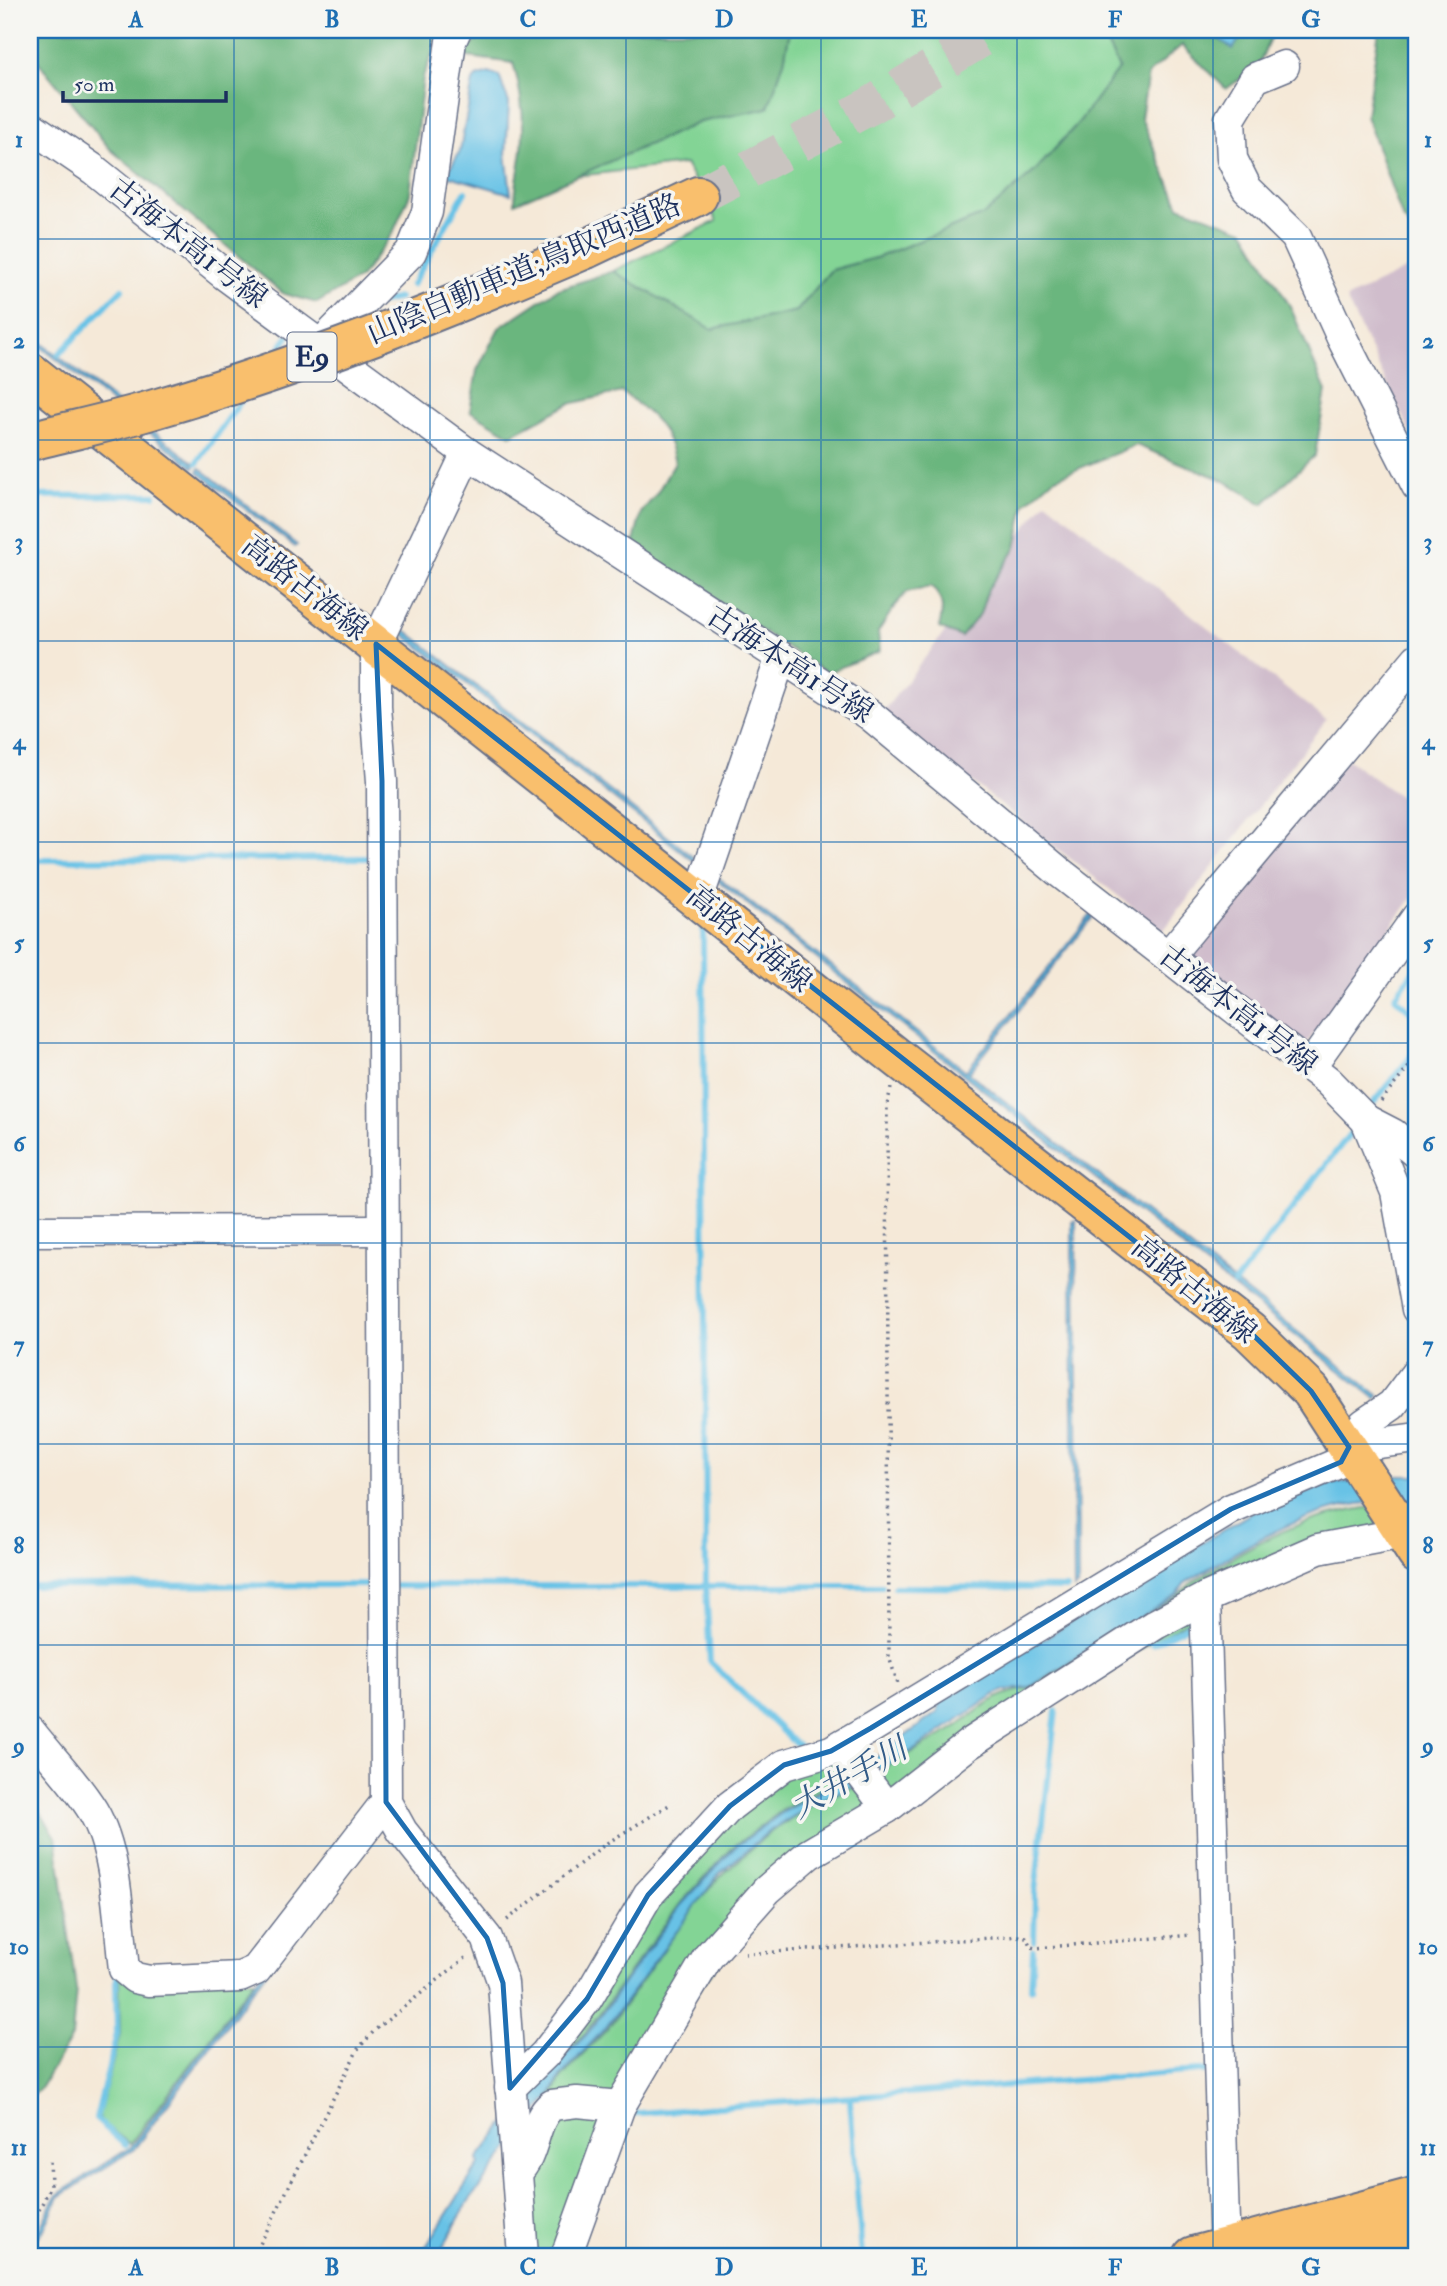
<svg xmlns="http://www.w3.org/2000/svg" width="1447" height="2286" viewBox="0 0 1447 2286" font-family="'IM FELL Double Pica','Noto Serif JP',serif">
<rect width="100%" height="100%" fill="#f6f6f2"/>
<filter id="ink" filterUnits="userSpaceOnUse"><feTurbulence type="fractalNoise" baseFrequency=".0143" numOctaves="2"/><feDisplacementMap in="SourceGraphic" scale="14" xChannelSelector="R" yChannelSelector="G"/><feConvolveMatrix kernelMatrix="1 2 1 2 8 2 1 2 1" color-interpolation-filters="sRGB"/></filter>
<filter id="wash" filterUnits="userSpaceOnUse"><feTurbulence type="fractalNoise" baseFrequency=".00686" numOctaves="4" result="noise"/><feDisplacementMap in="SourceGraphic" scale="28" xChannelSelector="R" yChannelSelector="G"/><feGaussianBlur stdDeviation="1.57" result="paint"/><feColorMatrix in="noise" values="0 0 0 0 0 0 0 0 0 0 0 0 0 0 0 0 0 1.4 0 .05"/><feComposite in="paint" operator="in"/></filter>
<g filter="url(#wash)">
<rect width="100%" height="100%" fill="#f5e9d8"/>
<g fill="#d0bdcc">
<path d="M1417,264v181l-71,-146z"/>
<path d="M1046,501l280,219 -163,211 -280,-219z"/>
<path d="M1347,759l70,50v82l-113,156 -122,-95z"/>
</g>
<g fill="#83d495" stroke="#4f827a" stroke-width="2">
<path d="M790,30h310l19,38 -40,54 -44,49 -51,44 -105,42 -48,13 -34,41 -85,18 -99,-58 104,-50 -32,-57 -110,12 125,-54 68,-14 16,-47z"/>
<path d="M1371,1507l12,17 -70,23 -424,251 -20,-21c28,-17 58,-32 85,-49 28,-19 39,-35 75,-39l148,-92c13,-15 30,-24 48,-35 46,-29 91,-47 146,-55z"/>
<path d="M835,1755l20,15 -71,39 -51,38 -53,57 -95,129 -45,42 113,-178 112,-112z"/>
<path d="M853,1787l25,17 -74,47 -189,248 -64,-2 11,-20 46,-49 92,-129 20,-22 49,-44 48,-31z"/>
<path d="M119,1971l135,9 -124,164 -29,-22 -2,-7 21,-81z"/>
<path d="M605,2110l-47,146h-27l-5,-69 18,-68z"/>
</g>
<g fill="#6ab67e" stroke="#42726e" stroke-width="2">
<path d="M30,30h412l-19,47 -13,117 -17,39 -32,44 -44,26 -33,-9 -174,-145 -80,-97z"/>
<path d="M489,30h301l-6,31 -16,47 -68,14 -185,81c0,-19 5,-35 7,-54 3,-29 -1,-59 -9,-86l-53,-7z"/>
<path d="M1100,30h174l-16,36 -32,23 -44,-44 -34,29 -7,44 38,88 65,24 46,76 36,85 -11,64 -52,49 -40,-24 -87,-35 -83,34 -28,25 -9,44 -28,41 -8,25 -19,23 -22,-9c4,-18 6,-28 -8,-42l-24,6 -11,12 -18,28 2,19 -53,22 -175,-113 -18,-18 7,-29 16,-20 18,-31c-9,-39 -23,-47 -53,-70l-53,12 -58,31 -41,-24 7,-41 22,-42 57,-38 57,-19 99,58 85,-18 34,-41 48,-13 105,-42 51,-44 44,-49 40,-54z"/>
<path d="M1379,30h38v206l-15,-19 -36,-101z"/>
<path d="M30,1796l26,41 20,152 -4,48 -33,53 -9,6z"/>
</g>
<g fill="#68c2e6" stroke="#4278a2" stroke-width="2">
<path d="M1207,30h38l-12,19z"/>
<path d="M489,73l10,3 10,27 -3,51 5,40 -65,-19 14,-24 13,-70 3,-4z"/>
<path d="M30,334l165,130 -1,4 -164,-130z"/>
<path d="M200,468l97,77 -2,2 -97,-75z"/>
<path d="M399,625l306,241 -1,3 -307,-240z"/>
<path d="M710,871l256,200 128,-160 2,2 -127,160 410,323 -3,3 -668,-526z"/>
<path d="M1076,1220l2,366 -4,3 -2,-368z"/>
<path d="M1398,1476h19v28c-84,-14 -164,37 -232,79l-9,12 -148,93 -23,2 -11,5 -77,53 -65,38 -35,16 -49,30 -49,42 -112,152 -46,50 -12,21 -81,105 -30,54h-18l59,-92 -1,-6 63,-80 46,-44 94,-129 54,-58 48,-35 70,-38 85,-62 1,-10 314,-190 76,-28z"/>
<path d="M337,1872l3,1 -206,276 -75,48 -16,34 -13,16 27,-52 74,-48z"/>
</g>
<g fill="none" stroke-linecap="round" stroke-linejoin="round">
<g stroke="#68c2e6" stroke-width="6">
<path d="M412,285l53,-93"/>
<path d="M379,303l20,-5"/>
<path d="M59,354l63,-65"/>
<path d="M274,356l14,-19"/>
<path d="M197,463l46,-65"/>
<path d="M30,496l124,-1"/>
<path d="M30,860l340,-2"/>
<path d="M703,930l3,657 4,75 92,88"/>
<path d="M1417,966l-22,31 22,20"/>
<path d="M1370,1107l47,-58"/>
<path d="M1234,1284l118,-153"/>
<path d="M30,1586l342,-1"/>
<path d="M394,1586h488"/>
<path d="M895,1587l171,1"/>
<path d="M1152,1644l45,-23"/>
<path d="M1034,1941l1,-50 21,-180"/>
<path d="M116,1976l1,58 -21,85 29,26"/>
<path d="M1031,1988l2,-38"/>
<path d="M850,2100l12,156"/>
<path d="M627,2114l585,-44"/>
</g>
</g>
</g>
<g filter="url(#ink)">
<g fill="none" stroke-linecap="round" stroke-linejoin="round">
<path stroke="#c9c4c0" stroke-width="38" stroke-dasharray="38 19" stroke-linecap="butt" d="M698,196l172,-90 125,-76"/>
<g stroke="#677089" stroke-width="33">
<g id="minor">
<path d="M1284,66l-29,12 -25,41 2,40 15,30 49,48 46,101 75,148"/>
<path d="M30,126l63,43 132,106 242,178 403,262 188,156 270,210 38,39 30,72 21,117"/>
<path d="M321,344l90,-92 16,-40 24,-171 5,-11"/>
<path d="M467,453l-91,191v63l6,74 4,1021 16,29 85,107 16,45 20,273"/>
<path d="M698,899l83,-242"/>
<path d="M1169,955l248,-296"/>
<path d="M1310,1067l107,-150"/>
<path d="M1366,1120l27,14 24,20"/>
<path d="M30,1231l353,-1"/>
<path d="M1349,1447l68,-9"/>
<path d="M1205,1598l20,658"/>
<path d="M30,1731c20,26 46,52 63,80 25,42 25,110 31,158l11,9 14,3 91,-4 16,-7 130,-168"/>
<path d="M844,1744l11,22 32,42"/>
<path d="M510,2088l35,-34 42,-55 61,-104 82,-89 54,-41 47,-14 40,-23 360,-219 110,-47 23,-38 28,-19 25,-33"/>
<path d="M517,2172c19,-18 15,-51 35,-67l25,-3 43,4"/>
<path d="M566,2256l54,-150 88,-149 59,-67 42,-36 78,-46 82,-64 187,-120 49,-26 113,-49 86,-16"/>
</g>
</g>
<g stroke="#677089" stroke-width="42">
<path id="major" d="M30,372l869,687 350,272 62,60 106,163"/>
</g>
<g stroke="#677089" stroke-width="42">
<g id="highway">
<path d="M586,249l112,-53"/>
<path d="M1193,2256l224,-60"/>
<path d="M1312,2256l105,-27"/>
</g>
</g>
<g stroke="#677089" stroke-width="3.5" stroke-dasharray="2 5" stroke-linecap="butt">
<path d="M891,1088l-4,17 2,552 9,27"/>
<path d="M1381,1101l36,-44"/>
<path d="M507,1920l100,-77 62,-38"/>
<path d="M745,1954l276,-18 5,1 5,10 5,1 156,-13"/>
<path d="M30,2229l21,-44 -1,-26"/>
<path d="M254,2256l104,-207 17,-19 93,-74"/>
</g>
<use href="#minor" stroke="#fff" stroke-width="30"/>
<use href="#major" stroke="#f9bf6d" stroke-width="38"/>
<use href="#highway" stroke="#f9bf6d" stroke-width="38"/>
<g stroke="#677089" stroke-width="42" stroke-linecap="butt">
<path id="highway-bridge" d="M30,441c42,-11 86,-20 128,-33 146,-42 288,-99 428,-159"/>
</g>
<use href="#highway-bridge" stroke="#f9bf6d" stroke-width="38"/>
</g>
</g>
<path fill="none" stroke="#1f6fb2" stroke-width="5" stroke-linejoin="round" d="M376,644l873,687 62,60 38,56 -8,15 -110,47 -360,219 -40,23 -47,14 -54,41 -82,89 -61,104 -77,89 -7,-105 -16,-45 -101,-136 -4,-1021z"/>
<path fill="none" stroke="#1f6fb2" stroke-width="2" stroke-opacity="0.55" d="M234,30v2226M430,30v2226M626,30v2226M821,30v2226M1017,30v2226M1213,30v2226M30,239h1387M30,440h1387M30,641h1387M30,842h1387M30,1043h1387M30,1243h1387M30,1444h1387M30,1645h1387M30,1846h1387M30,2047h1387"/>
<g text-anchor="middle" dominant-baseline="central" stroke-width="7" stroke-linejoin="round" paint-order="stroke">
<rect fill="#f6f6f2" stroke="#5d6b8a" stroke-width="2" x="287.5" y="332.5" width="49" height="49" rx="5"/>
<g font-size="28" font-weight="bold" fill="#1b2f5e">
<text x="312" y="357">E9</text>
</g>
<g font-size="30" fill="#1b2f5e" stroke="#f6f6f2">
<text transform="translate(188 243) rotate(38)">古海本高1号線</text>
<text transform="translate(524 269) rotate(-23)">山陰自動車道;鳥取西道路</text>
<text transform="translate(305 588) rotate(38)">高路古海線</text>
<text transform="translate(790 664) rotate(33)">古海本高1号線</text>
<text transform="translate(749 939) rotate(39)">高路古海線</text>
<text transform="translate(1238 1010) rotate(38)">古海本高1号線</text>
<text transform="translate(1194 1290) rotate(39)">高路古海線</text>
</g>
<g font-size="32" font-style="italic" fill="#325b87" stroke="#f6f6f2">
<text transform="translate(849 1778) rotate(-30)">大井手川</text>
</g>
</g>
<rect width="1447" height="2286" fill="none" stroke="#f6f6f2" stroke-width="77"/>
<path d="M63 91v10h163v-10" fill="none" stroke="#1b2f5e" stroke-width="3.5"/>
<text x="74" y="91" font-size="21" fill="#1b2f5e" stroke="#f6f6f2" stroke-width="5" paint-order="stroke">50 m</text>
<rect x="38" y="38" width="1370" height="2210" fill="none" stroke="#1f6fb2" stroke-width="2.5"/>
<g font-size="23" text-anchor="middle" font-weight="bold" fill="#1f6fb2">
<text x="136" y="27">A</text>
<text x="332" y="27">B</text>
<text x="528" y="27">C</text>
<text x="724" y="27">D</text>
<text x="919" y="27">E</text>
<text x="1115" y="27">F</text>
<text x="1311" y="27">G</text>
<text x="19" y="147">1</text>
<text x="1428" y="147">1</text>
<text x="19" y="348">2</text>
<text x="1428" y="348">2</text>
<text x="19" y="549">3</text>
<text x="1428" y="549">3</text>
<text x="19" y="749">4</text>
<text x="1428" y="749">4</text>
<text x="19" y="950">5</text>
<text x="1428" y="950">5</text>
<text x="19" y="1151">6</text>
<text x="1428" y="1151">6</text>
<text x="19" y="1352">7</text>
<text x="1428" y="1352">7</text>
<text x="19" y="1553">8</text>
<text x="1428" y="1553">8</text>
<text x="19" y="1753">9</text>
<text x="1428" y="1753">9</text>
<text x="19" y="1954">10</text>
<text x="1428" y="1954">10</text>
<text x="19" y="2155">11</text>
<text x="1428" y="2155">11</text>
<text x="136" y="2275">A</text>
<text x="332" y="2275">B</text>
<text x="528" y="2275">C</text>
<text x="724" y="2275">D</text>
<text x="919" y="2275">E</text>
<text x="1115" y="2275">F</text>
<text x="1311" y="2275">G</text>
</g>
</svg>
